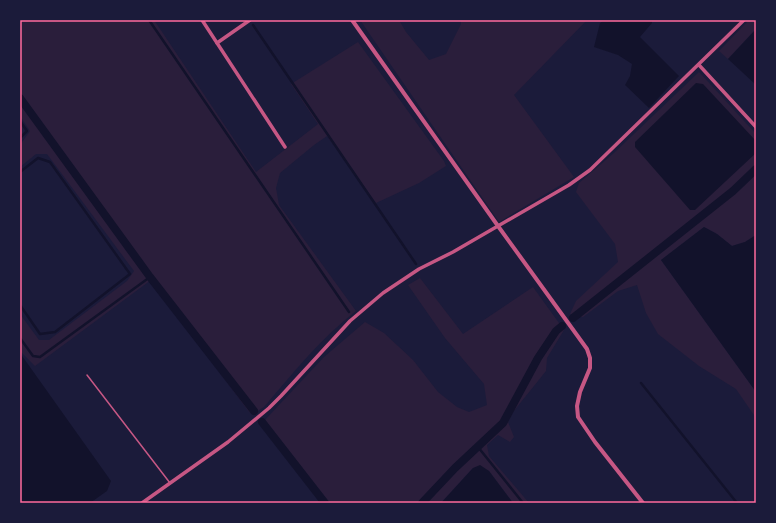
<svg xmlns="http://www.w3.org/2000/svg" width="776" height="523" viewBox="0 0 776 523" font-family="Commissioner,sans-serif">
<rect width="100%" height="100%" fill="#1b1b3a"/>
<g fill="#2a1e3b">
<path d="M20,20h134l102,152 62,-48 -27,-40 67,-42 86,119 2,5 -27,17 -43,20 -49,-67 -13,9 -34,28 -4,15 3,17 77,106c-35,27 -64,63 -92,96l-11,7 -4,-2 -98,-132 -116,86 -15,-15v-37l19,26h10l78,-59 7,-10 -87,-117h-11l-16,13v-22l10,-14 -10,-15z"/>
<path d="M360,20h39l7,12 23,28 17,-6 15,-30v-4h126l-73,75 60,82 -75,45z"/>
<path d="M749,20h7v9l-28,30 -9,-8z"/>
<path d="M699,72l57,62v101l-11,7 -13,4 -15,-12 -13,-7 -43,33 95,132v26l-20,-29 -37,-23 -41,-32 -12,-21 -9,-28 -19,6 -35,26 -13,-3 6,-13 42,-39 -3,-18 -39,-52 3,-9 35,-30z"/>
<path d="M420,278l43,56 70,-47 31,43 -17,28 -1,13 -33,41 -5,10 6,15 -4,5 -12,-7 -11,10 2,11 40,47h-16l-24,-32 -16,-3 -32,35h-113l-64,-82 60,-64 41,-35 19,11 29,27 25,32 19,15 12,5 18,-7 -3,-21 -39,-46 -37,-53z"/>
</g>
<g fill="#12122b">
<path d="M604,20h48v3l-12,14 39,39 -30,32 -24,-23 5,-9 2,-12 -14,-9 -24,-8 6,-24z"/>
<path d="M756,29v56l-28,-26z"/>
<path d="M696,83l7,1 53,57v12l-61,57h-5l-55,-63v-5z"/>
<path d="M704,227l13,7 15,12 13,-4 11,-7v157l-95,-132z"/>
<path d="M20,353l91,128 -4,10 -17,12h-70z"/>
<path d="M480,465l9,6 24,32h-72l32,-35z"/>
</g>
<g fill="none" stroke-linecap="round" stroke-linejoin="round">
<g stroke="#12122b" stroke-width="2.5">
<path d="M149,20l200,292"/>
<path d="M253,25l163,239"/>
<path d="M20,121l7,10 -7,7"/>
<path d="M20,172l18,-14 12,4 80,112 -75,58 -15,2 -20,-29"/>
<path d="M20,338l13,18 7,1 110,-80"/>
<path d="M641,383l96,120"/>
<path d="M478,447l45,56"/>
</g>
<g stroke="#12122b" stroke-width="8">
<path d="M20,98l130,179 104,134"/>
<path d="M573,318l160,-127 23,-22"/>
<path d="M262,422l63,81"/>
<path d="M422,503l33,-35 48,-45 35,-65 18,-27 6,-5"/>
</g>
<path stroke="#c65784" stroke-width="1.5" d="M87,375l83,108"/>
<g stroke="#c65784" stroke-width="3.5">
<path d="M202,20l83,127"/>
<path d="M217,43l33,-23"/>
<path d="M699,65l57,62"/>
<path d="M142,503l86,-61 41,-34 12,-12 69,-75 33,-28 36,-24 34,-17 116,-67 21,-15 154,-150"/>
</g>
<path stroke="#c65784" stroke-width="4" d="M352,20l146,206 89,123 3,9v10l-10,24 -3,14 1,11 17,25 48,61"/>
</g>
<rect width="776" height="523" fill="none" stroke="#1b1b3a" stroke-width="42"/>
<rect x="21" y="21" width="734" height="481" fill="none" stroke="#ff6b9d" stroke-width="1.5"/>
</svg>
